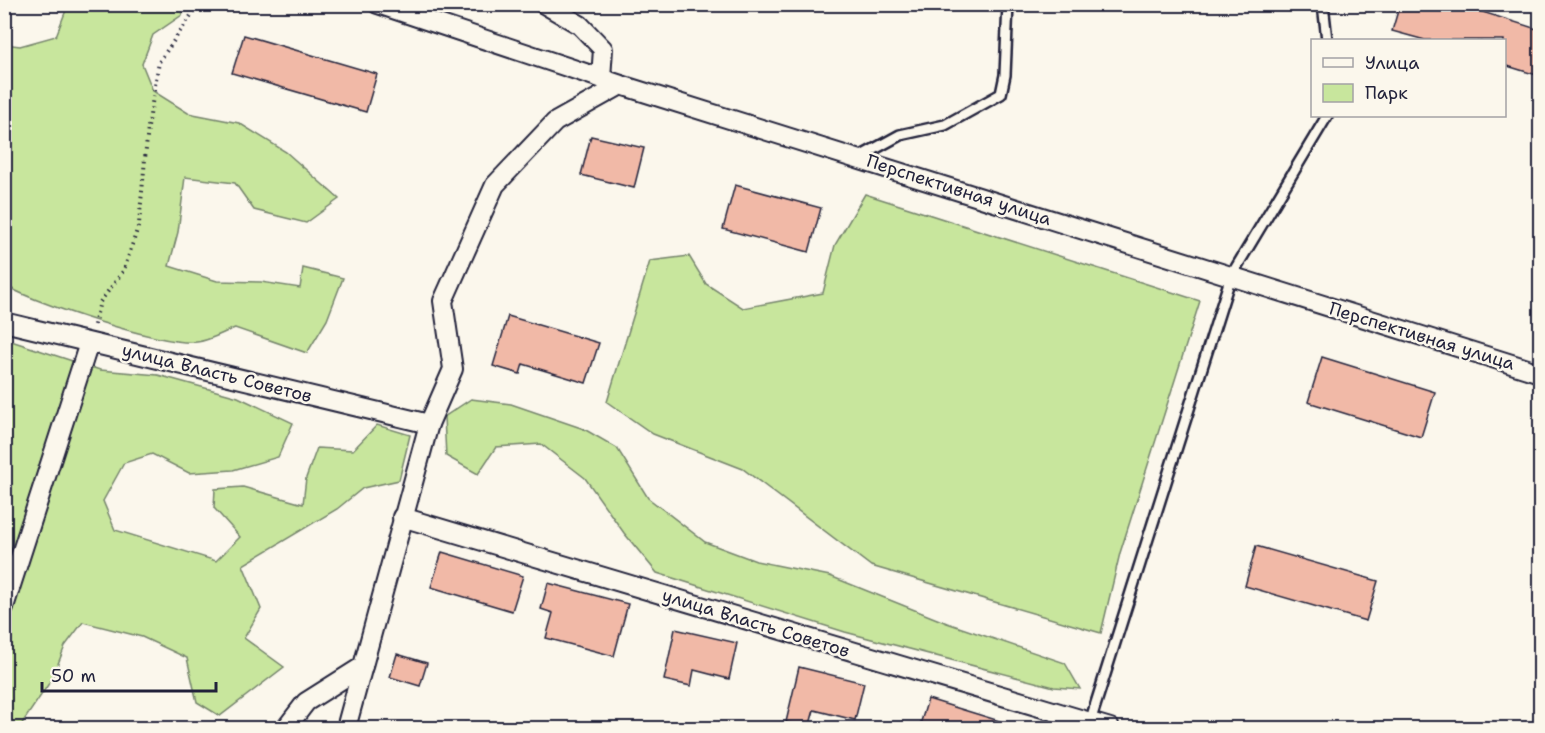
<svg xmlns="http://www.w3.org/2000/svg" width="1545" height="733" viewBox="0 0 1545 733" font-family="'Shantell Sans',sans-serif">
<rect width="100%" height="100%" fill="#fbf7ec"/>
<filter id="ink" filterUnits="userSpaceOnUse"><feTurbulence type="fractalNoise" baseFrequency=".0167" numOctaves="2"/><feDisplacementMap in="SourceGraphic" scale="12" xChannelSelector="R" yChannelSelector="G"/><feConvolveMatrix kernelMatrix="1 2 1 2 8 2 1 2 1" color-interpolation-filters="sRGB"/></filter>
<g filter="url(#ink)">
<g fill="#c8e69d" stroke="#75846c" stroke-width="1.5">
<path d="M68,5h118l-4,10 -29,20 -11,29 11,27 35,22 51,10 47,29 53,47 -33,24 -52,-13 -19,-27 -50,-6 -7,55 -9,34 48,15 44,1 39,6 3,-20 40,10 -16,42 -20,33 -72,-25c-11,4 -26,13 -38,14 -33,4 -164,-39 -192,-57v-241l15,2 36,-10z"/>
<path d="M865,194l335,107 -80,252 -19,80 -230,-67 -128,-97 -90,-35 -46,-32 43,-141 39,-5 17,28 37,24 80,-15 12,-48z"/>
<path d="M5,339l95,31 58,5 80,22 55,26 -15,34 -45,13 -44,3 -37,-19 -28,9 -21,38 12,29 101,31 24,-24 -26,-29 1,-19 28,-2 60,17 3,-26 11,-30 36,2 24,-25 33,10 -11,45 -36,8 -26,21 -94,56 18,44 -17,29 40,29 -64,49 -23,-14 -10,-44 -45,-21 -59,-15 -18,24 -13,33 -33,49h-14z"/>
<path d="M471,399l40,5 73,25 33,19 31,50 57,44 51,19 74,15 117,47 118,40 15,26 -26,-2 -209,-55 -188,-59 -33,-40 -39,-55 -44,-34 -45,3 -18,27 -32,-18 -2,-39z"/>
</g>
<g fill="#f1b9a7" stroke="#22223b" stroke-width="1.5">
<path d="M1400,4h57l83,26v46l-36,-11v-25h-79l-33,-9z"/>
<path d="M244,35l133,39 -11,38 -134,-39z"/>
<path d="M591,136l53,12 -10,40 -53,-13z"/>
<path d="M735,185l86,23 -12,44 -86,-23z"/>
<path d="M508,316l91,27 -13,40 -63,-19 -3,10 -27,-8z"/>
<path d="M1322,357l113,35 -14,45 -113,-35z"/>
<path d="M1256,546l122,35 -12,40 -121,-35z"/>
<path d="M442,552l81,24 -11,35 -81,-24z"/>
<path d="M548,583l80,21 -14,52 -68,-18 7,-25 -12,-4z"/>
<path d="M675,629l62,14 -8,36 -35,-9 -3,16 -27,-6z"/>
<path d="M397,654l30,9 -7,23 -30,-9z"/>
<path d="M799,667l65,16 -9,37 -41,-10 -5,18 -23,-6z"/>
<path d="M928,699l78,24 -2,5h-85z"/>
<path d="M465,723l22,5h-23z"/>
</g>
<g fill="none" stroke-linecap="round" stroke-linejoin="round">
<g stroke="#22223b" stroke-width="14">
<g id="service">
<path d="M1323,4l4,36"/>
<path d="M858,158l42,-23 45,-10 56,-31 4,-19 3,-71"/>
<path d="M1090,722l141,-446 96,-160"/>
</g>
</g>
<g stroke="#22223b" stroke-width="22">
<g id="minor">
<path d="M378,4l243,81 919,288"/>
<path d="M544,4l36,21 23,24 -2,29"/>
<path d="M4,322l425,102"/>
<path d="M402,517l708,211"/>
<path d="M4,607l85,-264"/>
<path d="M286,728l20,-26 57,-36"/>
<path d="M346,728l83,-304 24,-55 -10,-68 52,-116 60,-63 66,-37"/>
</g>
</g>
<path stroke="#22223b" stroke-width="4" stroke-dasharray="1.5 4.5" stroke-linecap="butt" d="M94,325l6,-23 24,-32 15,-46 9,-97 11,-65 40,-58"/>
<use href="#service" stroke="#fbf7ec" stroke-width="9"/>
<use href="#minor" stroke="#fbf7ec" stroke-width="18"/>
</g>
</g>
<g text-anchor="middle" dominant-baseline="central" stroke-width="5" stroke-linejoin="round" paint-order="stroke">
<g font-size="18" fill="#22223b" stroke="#fbf7ec">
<text transform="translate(959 190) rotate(18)">Перспективная улица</text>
<text transform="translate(1422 336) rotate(17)">Перспективная улица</text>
<text transform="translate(217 373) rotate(14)">улица Власть Советов</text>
<text transform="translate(756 623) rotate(17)">улица Власть Советов</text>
</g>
</g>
<rect width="1545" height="733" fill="none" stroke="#fbf7ec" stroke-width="24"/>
<rect x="12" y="12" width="1521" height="709" fill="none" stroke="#22223b" stroke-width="2" filter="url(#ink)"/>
<rect x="1311" y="39" width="195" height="78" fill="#fbf7ec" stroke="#a4a2a5" stroke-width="1.5"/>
<rect x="1323" y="58" width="30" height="9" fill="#fbf7ec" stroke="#a4a2a5" stroke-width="1.5"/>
<text x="1365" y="69" font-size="18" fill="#22223b">Улица</text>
<rect x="1323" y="84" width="30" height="18" fill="#c8e69d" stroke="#a4a2a5" stroke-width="1.5"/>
<text x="1365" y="99" font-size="18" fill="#22223b">Парк</text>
<path d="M42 682v9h174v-9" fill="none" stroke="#22223b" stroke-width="3"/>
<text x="51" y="682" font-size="18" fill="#22223b" stroke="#fbf7ec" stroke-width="4.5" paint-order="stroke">50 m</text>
</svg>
